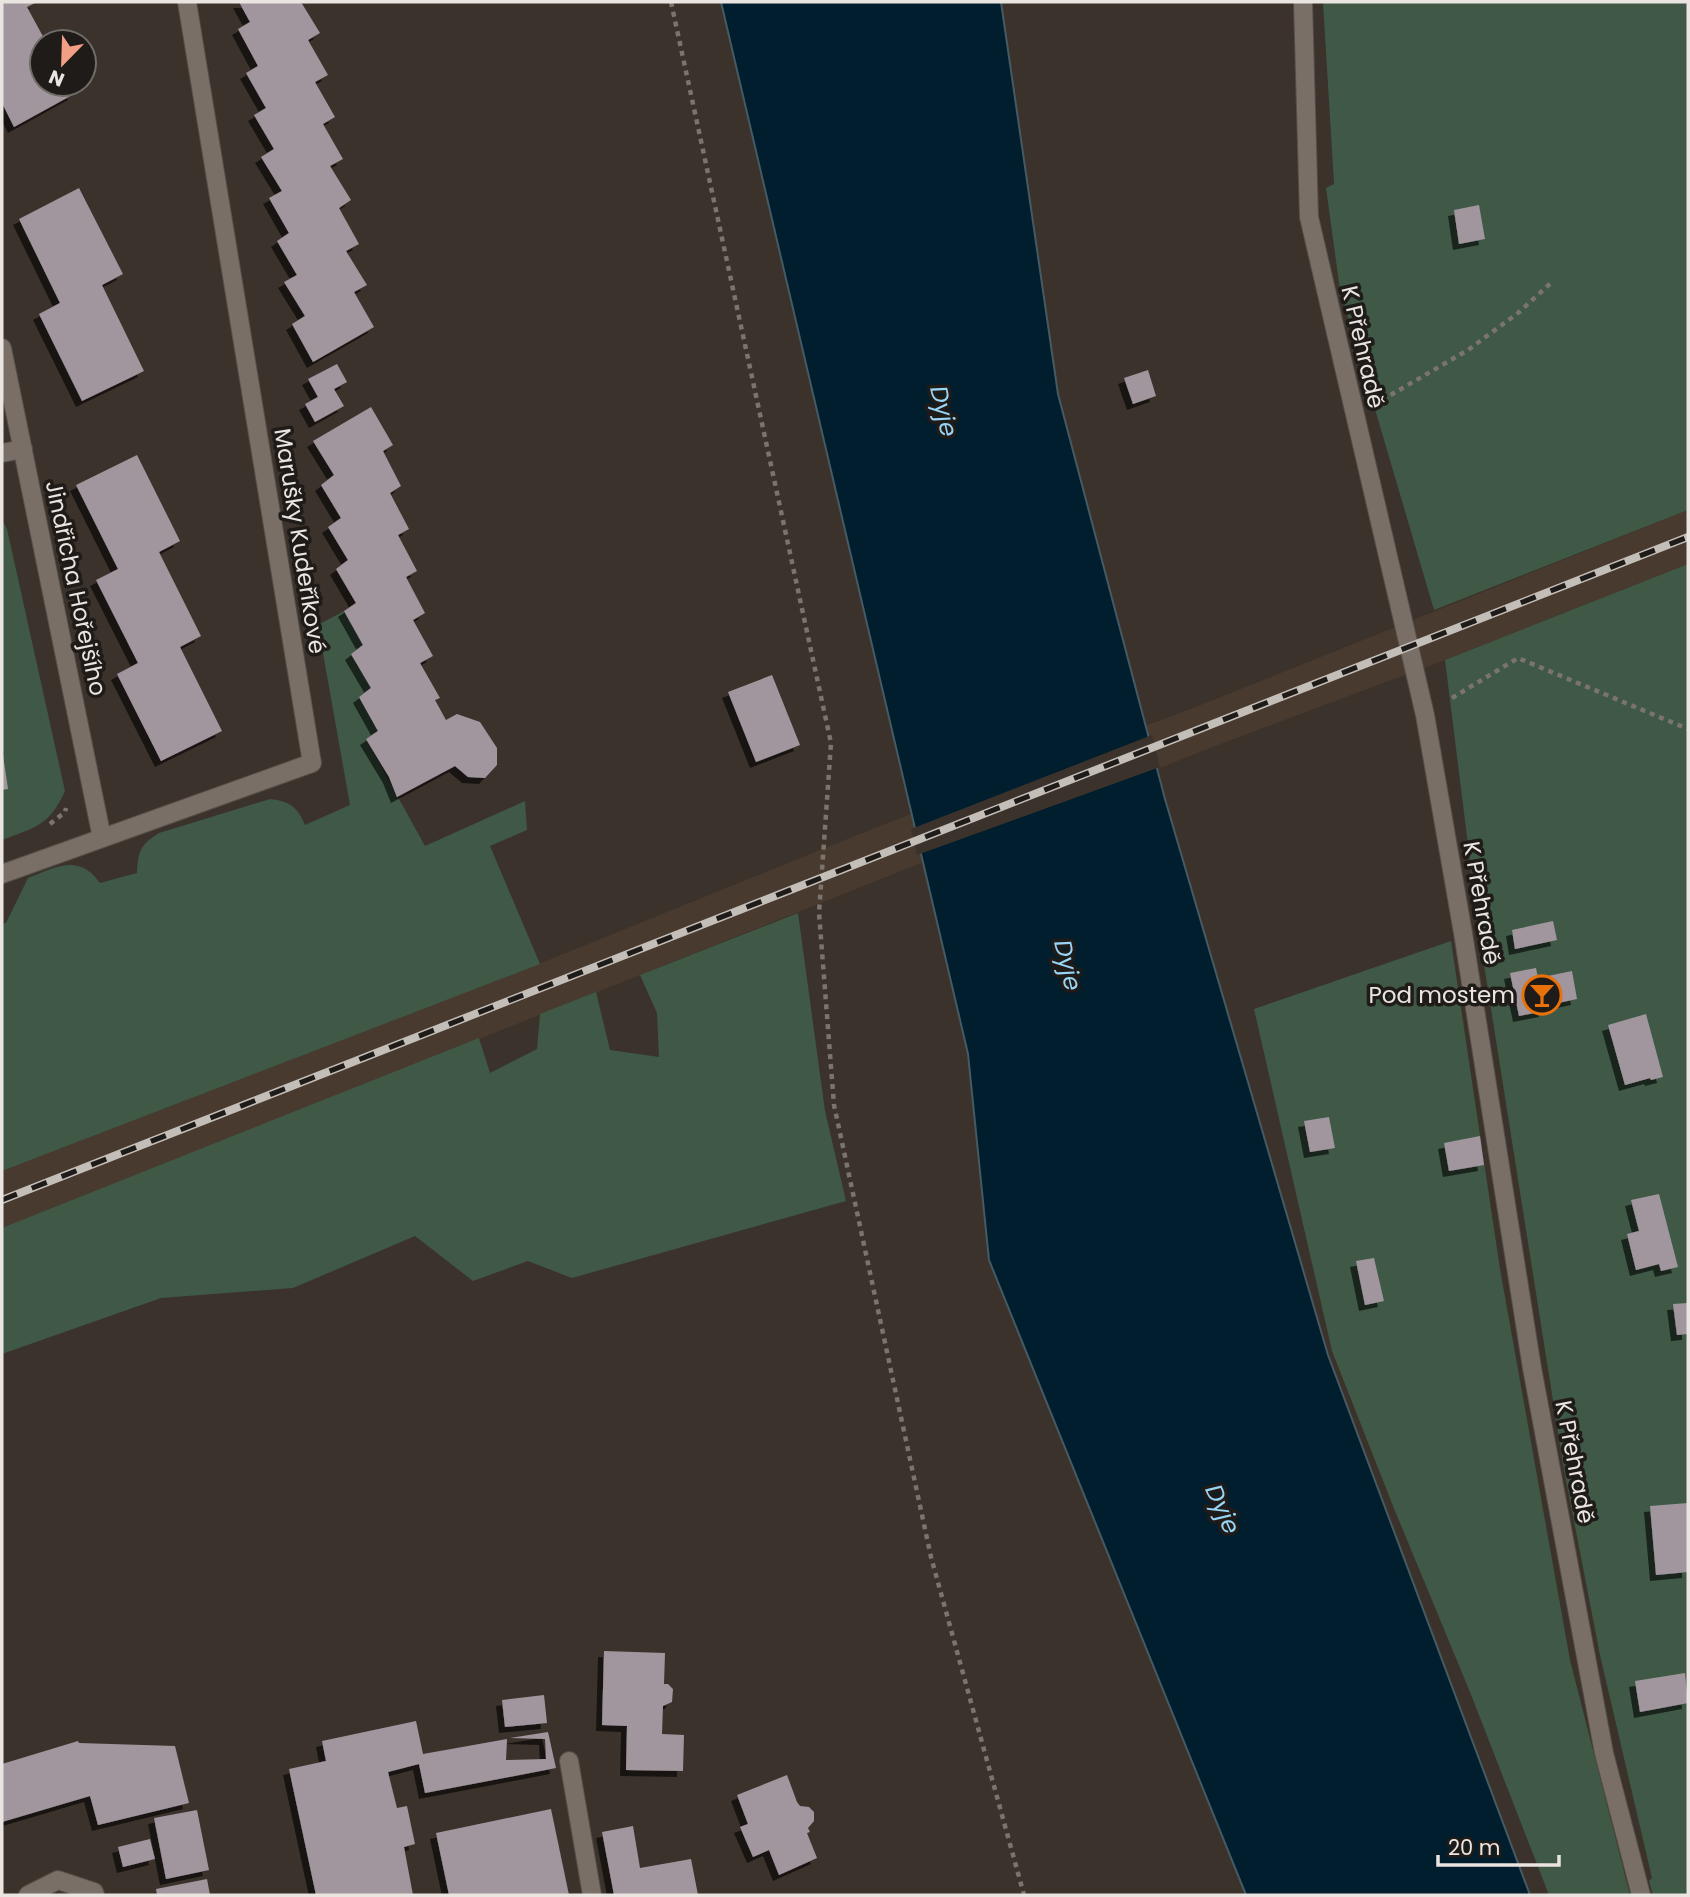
<svg xmlns="http://www.w3.org/2000/svg" width="1690" height="1897" viewBox="0 0 1690 1897" font-family="Poppins,sans-serif">
<defs>
<filter id="shadow"><feDropShadow dx="-6" dy="6" stdDeviation="0" flood-color="#0009"/></filter>
</defs>
<rect width="100%" height="100%" fill="#3b322b"/>
<path fill="#483a2f" d="M1688,510v54l-243,96 -235,88 -1208,481v-58l544,-210 331,-134 316,-119z"/>
<g fill="#3f5946">
<path d="M1323,2h365v508l-254,100 -94,-320 -14,-102 8,-4z"/>
<path d="M2,520l5,9 58,262c-16,35 -29,36 -63,49z"/>
<path d="M1688,564v1331h-35l-4,-14 3,-3 -52,-223 -36,-185 -85,-537 -34,-273z"/>
<path d="M344,611l19,34 -12,9 20,34 -12,9 19,34 -12,8 59,107 100,-45 2,29 -37,16 50,118 -538,207v-247l4,-1 22,-45c28,-11 51,-25 72,5l37,-10c1,-22 3,-28 22,-40l111,-34c19,2 28,8 35,26l45,-20 -32,-180z"/>
<path d="M798,913l27,198 21,90 -274,77 -44,-17 -55,20 -58,-45 -122,52 -132,10 -159,56v-126l477,-190 11,35 47,-24 3,-35 56,-22 14,58 49,7 -2,-44 -17,-38z"/>
<path d="M1451,941l49,328 70,391 60,235h-81l-79,-203 -77,-186 -61,-155 -78,-342z"/>
</g>
<path fill="#001e2e" stroke="#465a63" stroke-width="2" d="M721,2h280l57,392 107,405 163,556 202,540h-284l-257,-635 -21,-206z"/>
<path fill="#3b322b" d="M1152,735l8,32 -243,88 -6,-26z"/>
<g fill="#a1969e" filter="url(#shadow)">
<path d="M2,2h35l-10,5 19,35h-4v42h27l5,10 -60,33 -12,-24z"/>
<path d="M239,2h62l19,31 -12,7 20,35 -13,7 20,35 -12,7 20,35 -13,7 21,34 -12,8 20,36 -13,7 21,34 -13,7 20,35 -61,35 -21,-38 13,-8 -21,-34 13,-7 -20,-34 12,-8 -20,-35 13,-7 -21,-34 13,-8 -20,-34 12,-7 -20,-35 12,-7 -20,-37 12,-7z"/>
<path d="M79,188l44,86 -21,11 42,86 -62,30 -43,-87 21,-11 -41,-84z"/>
<path d="M1479,205l6,34 -26,5 -5,-34z"/>
<path d="M337,364l10,18 -13,7 10,17 -29,16 -10,-18 13,-7 -10,-18z"/>
<path d="M1148,370l8,26 -23,8 -9,-26z"/>
<path d="M371,407l22,38 -10,6 18,35 -11,7 19,36 -11,6 19,36 -11,6 19,36 -12,7 20,36 -13,7 20,35 -5,2 11,20 11,-6 23,8 17,26v17l-12,13 -17,-1 -13,-11 -58,31 -8,-20 -23,-38 12,-8 -19,-34 12,-9 -20,-34 12,-9 -19,-34 12,-8 -20,-34 12,-9 -20,-33 13,-9 -20,-33 13,-10 -21,-34z"/>
<path d="M137,455l43,86 -21,11 42,84 -21,11 42,84 -61,30 -44,-87 21,-11 -42,-83 22,-11 -42,-84z"/>
<path d="M772,675l28,70 -44,17 -28,-70z"/>
<path d="M3,755l5,34 -6,1v-34z"/>
<path d="M1553,921l4,19 -42,9 -3,-19z"/>
<path d="M1536,968l2,10 34,-7 5,28 -33,7 1,5 -26,5 -9,-43z"/>
<path d="M1646,1014l17,63 -12,3 -1,-2 -25,7 -17,-60z"/>
<path d="M1329,1117l6,31 -25,4 -6,-31z"/>
<path d="M1480,1136l4,29 -35,6 -5,-28z"/>
<path d="M1659,1194l19,73 -17,4 -2,-7 -23,6 -9,-36 12,-3 -8,-31z"/>
<path d="M1374,1258l10,43 -19,4 -9,-44z"/>
<path d="M1688,1303v31l-11,1 -4,-31z"/>
<path d="M1688,1503v69l-32,3 -6,-69z"/>
<path d="M604,1651l61,2 -1,31h4l5,5 -1,13 -9,4 -1,28 22,1 -1,36 -57,-1 1,-44 -25,-1z"/>
<path d="M1685,1673l3,30 -48,9 -5,-31z"/>
<path d="M544,1695l3,28 -42,4 -3,-27z"/>
<path d="M416,1721l7,33 84,-15 -1,21 40,-1 -1,-20 -35,-1 38,-6 8,36 -131,25 -6,-29 -31,8 9,36 10,-2 8,38 -11,3 9,48h-97l-27,-126 37,-8 -4,-20z"/>
<path d="M78,1741l1,2 96,3 14,57 -91,22 -8,-29 -88,26v-58z"/>
<path d="M787,1775l10,27 3,4 9,1 5,5v9l-6,7 2,4 -3,1 10,25 -38,17 -10,-25 -16,7 -13,-30 8,-3 -11,-29z"/>
<path d="M551,1809l18,86h-120l-13,-62z"/>
<path d="M197,1810l12,60 -43,9 -12,-61z"/>
<path d="M633,1826l7,42 51,-9 7,36h-84l-12,-63z"/>
<path d="M150,1839l5,20 -32,8 -5,-20z"/>
<path d="M207,1879l3,16h-53l-1,-6z"/>
</g>
<g fill="none" stroke-linecap="round" stroke-linejoin="round">
<g stroke="#564f49" stroke-width="20">
<g id="minor">
<path d="M1303,2l6,215 116,498 38,218 69,435 72,385 37,142"/>
<path d="M2,348l100,490"/>
<path d="M2,453l21,-4"/>
<path d="M2,874l310,-111 -125,-761"/>
<path d="M569,1761l23,134"/>
<path d="M28,1895l30,-15 36,12 1,3"/>
</g>
</g>
<g stroke="#7b746d" stroke-width="4.5" stroke-dasharray="5 5" stroke-linecap="butt">
<path d="M671,2l160,741 -12,170 15,192 97,452 93,338"/>
<path d="M1382,400l86,-50 50,-37 35,-32"/>
<path d="M1452,698l66,-40 170,71"/>
<path d="M50,824l15,-12 1,-4"/>
</g>
<use href="#minor" stroke="#796f67" stroke-width="18"/>
<g stroke="#c4beb9" stroke-width="8">
<path id="rail" d="M2,1200l1686,-663"/>
</g>
<use href="#rail" stroke="#1f1b18" stroke-width="5" stroke-dasharray="16" stroke-linecap="butt"/>
</g>
<defs>
<g id="bar-ring" transform="scale(2.0125)"><circle r="9.5" fill="#1f1b18" stroke="#e8710a" stroke-width="1.5"/><path d="M-6-5H6L.8 .8V4.5H3.5V6h-7V4.5H-.8V.8Z" fill="#e8710a"/></g>
</defs>
<g fill-rule="evenodd">
<use href="#bar-ring" x="1542" y="995"/>
</g>
<g text-anchor="middle" dominant-baseline="central" stroke-width="7" stroke-linejoin="round" paint-order="stroke">
<g font-size="23" fill="#eae5e0" stroke="#1f1b18">
<text transform="translate(1363 347) rotate(77)">K Přehradě</text>
<text transform="translate(300 541) rotate(81)">Marušky Kudeříkové</text>
<text transform="translate(76 588) rotate(78)">Jindřicha Hořejšího</text>
<text transform="translate(1482 903) rotate(80)">K Přehradě</text>
<text transform="translate(1575 1462) rotate(79)">K Přehradě</text>
</g>
<g font-size="23" fill="#eae5e0" stroke="#1f1b18" text-anchor="end">
<text x="1515" y="995">Pod mostem</text>
</g>
<g font-size="24" font-style="italic" fill="#97d4f6" stroke="#1f1b18">
<text transform="translate(944 411) rotate(77)">Dyje</text>
<text transform="translate(1068 965) rotate(77)">Dyje</text>
<text transform="translate(1223 1509) rotate(66)">Dyje</text>
</g>
</g>
<rect width="1690" height="1897" fill="none" stroke="#eae5e0" stroke-width="7"/>
<g transform="translate(63 63) rotate(203)"><circle r="33" fill="#1f1b18" stroke="#706c68" stroke-width="2"/>
<path d="M0-5L12 26L0 18L-12 26Z" fill="#f39f86"/>
<text y="-10" font-size="19" font-weight="bold" text-anchor="middle" fill="#eae5e0">N</text>
</g>
<path d="M1438 1855v10h121v-10" fill="none" stroke="#eae5e0" stroke-width="3.5"/>
<text x="1448" y="1855" font-size="21" fill="#eae5e0" stroke="#1f1b18" stroke-width="5" paint-order="stroke">20 m</text>
</svg>
